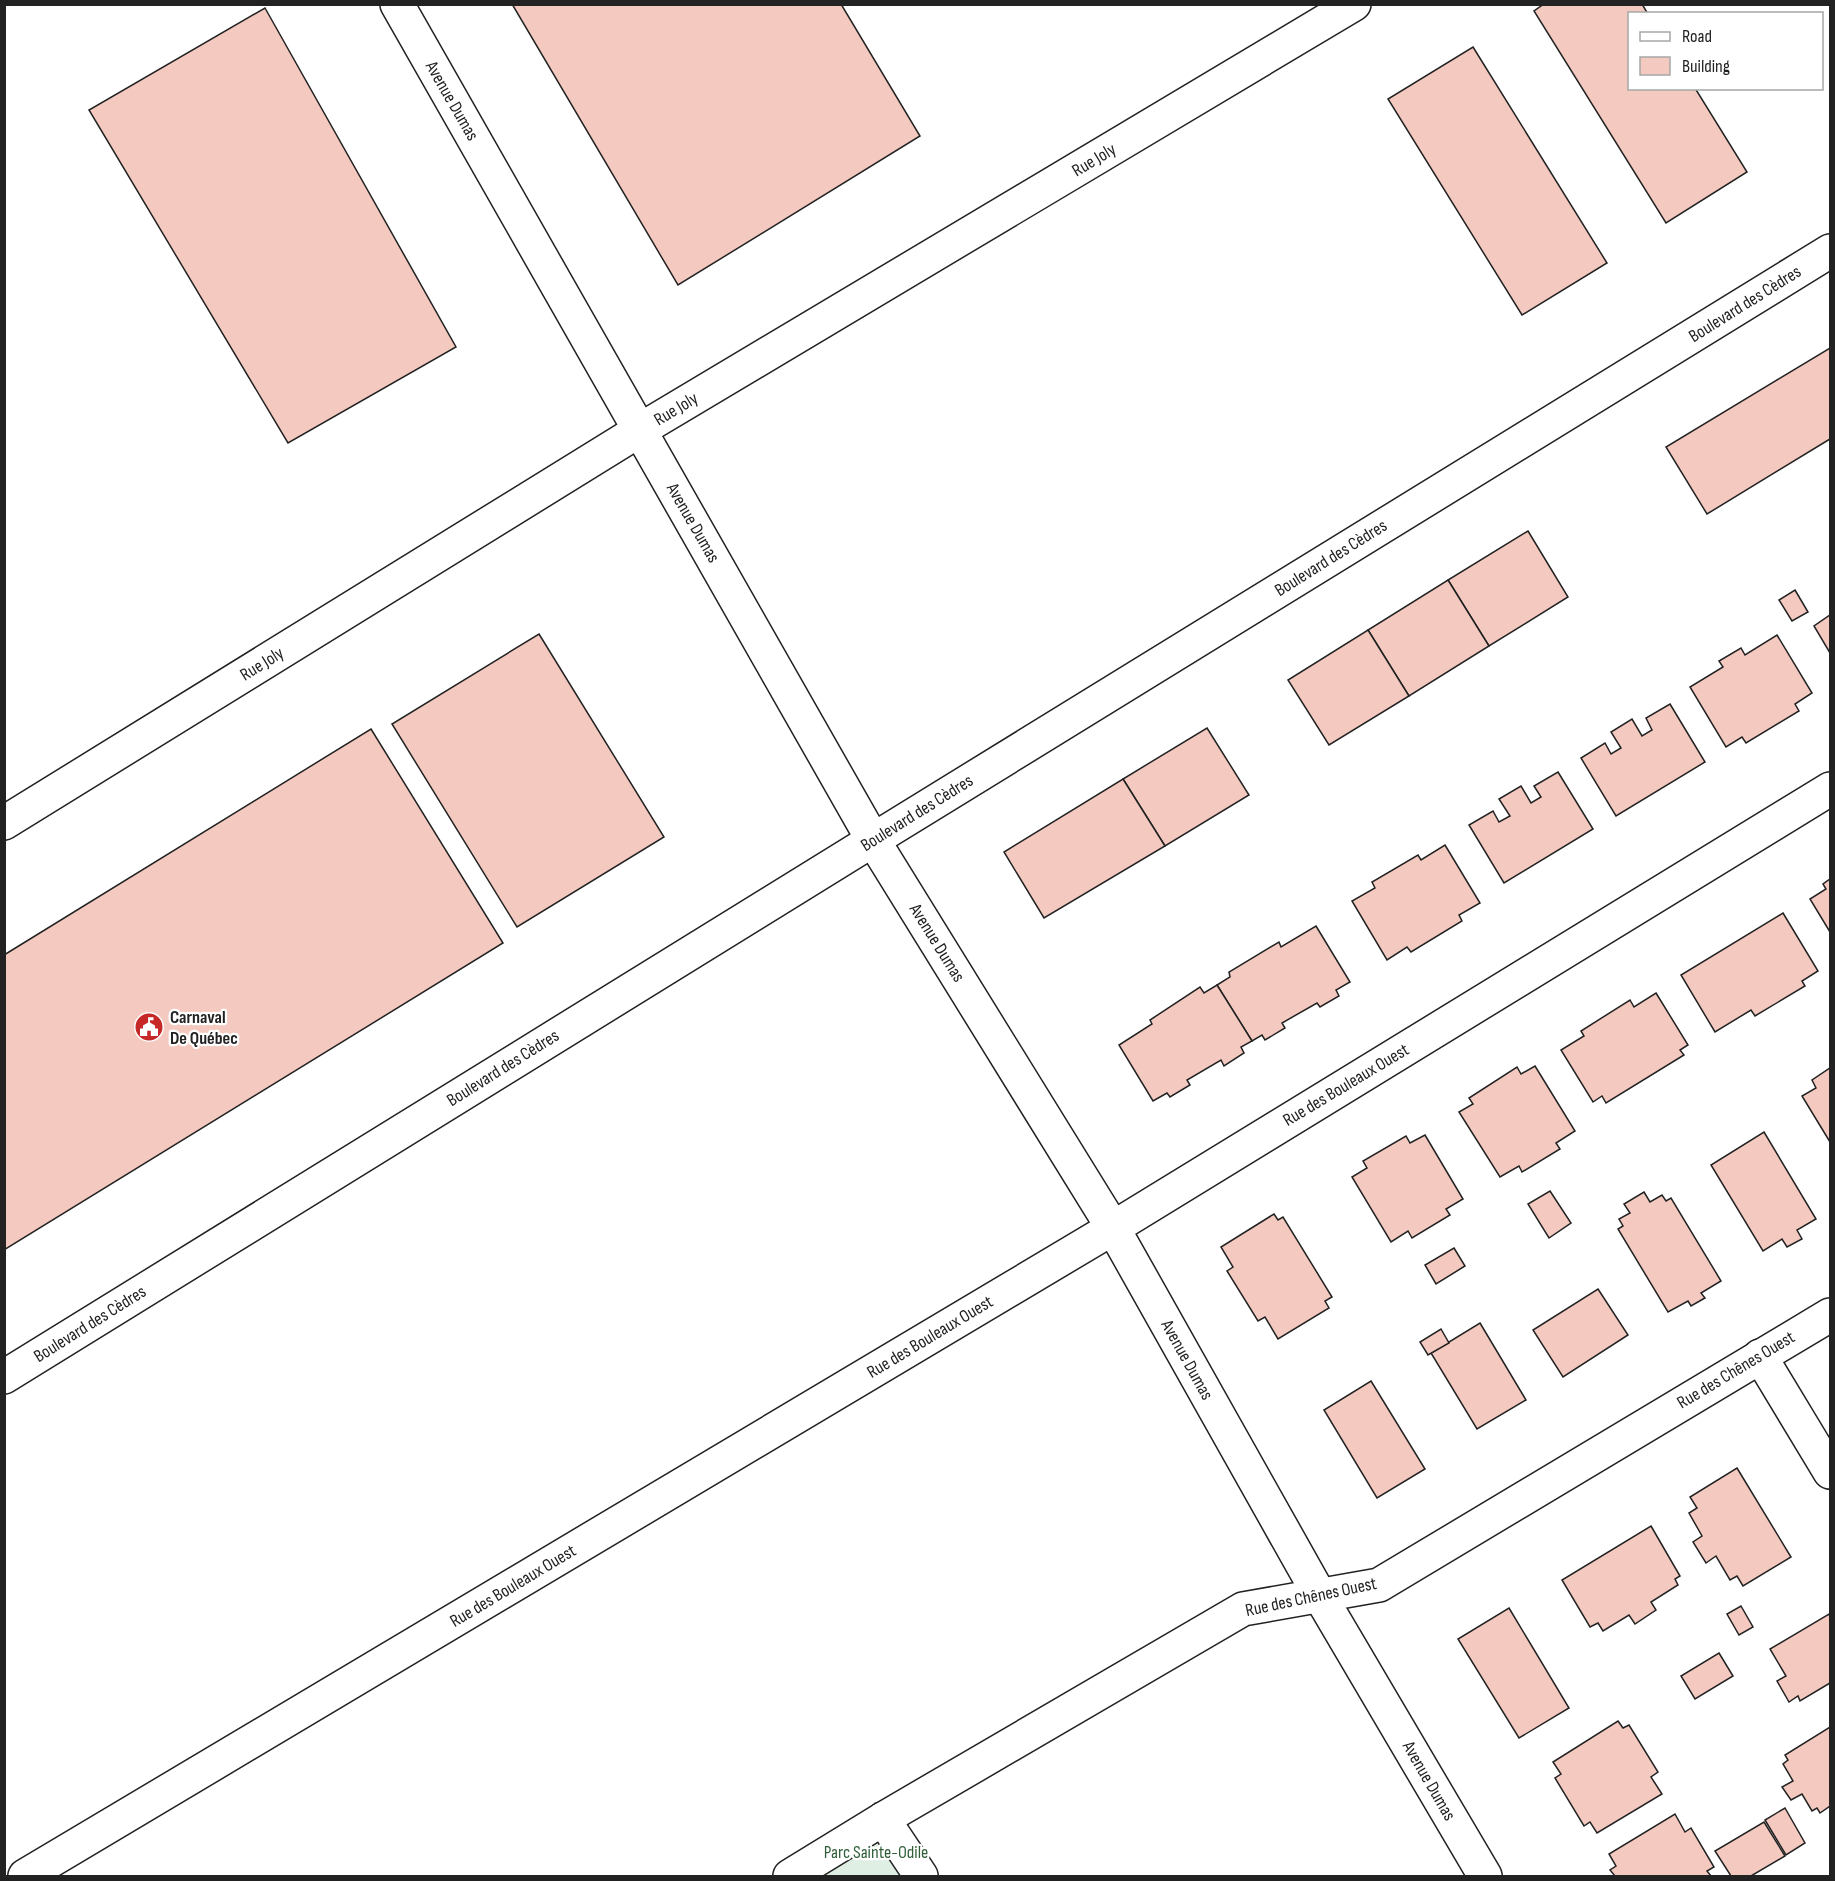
<svg xmlns="http://www.w3.org/2000/svg" width="1835" height="1881" viewBox="0 0 1835 1881" font-family="'Sofia Sans Condensed',sans-serif">
<rect width="100%" height="100%" fill="#fff"/>
<path fill="#e0efe3" stroke="#6f6f6f" stroke-width="1.5" d="M883,1819l38,57h-131z"/>
<g fill="#f3c9c0" stroke="#222" stroke-width="1.5">
<path d="M512,4h329l79,132 -242,149z"/>
<path d="M1544,4h98l6,10h-18v74h65l52,84 -81,51 -132,-212z"/>
<path d="M265,8l191,339 -168,96 -199,-333z"/>
<path d="M1473,47l134,216 -85,52 -134,-216z"/>
<path d="M1830,348v91l-123,75 -41,-67z"/>
<path d="M1528,531l40,66 -79,49 -41,-66z"/>
<path d="M1448,580l41,66 -80,50 -41,-66z"/>
<path d="M1795,590l13,22 -16,9 -13,-21z"/>
<path d="M1830,615v38l-16,-27z"/>
<path d="M1368,630l41,66 -80,49 -41,-65z"/>
<path d="M539,634l125,203 -147,90 -125,-203z"/>
<path d="M1777,635l35,58 -17,11 4,7 -53,32 -4,-6 -16,10 -36,-60 33,-20 -4,-6 22,-13 4,7z"/>
<path d="M1670,704l35,58 -89,54 -35,-58 24,-15 6,11 10,-6 -10,-16 21,-13 10,17 10,-6 -6,-12z"/>
<path d="M1207,728l42,67 -84,51 -42,-67z"/>
<path d="M371,729l132,214 -499,307v-295z"/>
<path d="M1558,772l35,57 -89,54 -35,-58 24,-14 6,11 11,-6 -11,-17 22,-13 10,17 10,-6 -7,-11z"/>
<path d="M1123,779l42,67 -121,72 -40,-66z"/>
<path d="M1445,845l35,58 -21,12 3,6 -51,31 -4,-5 -20,13 -35,-59 23,-13 -3,-6 46,-27 3,5z"/>
<path d="M1830,879v53l-20,-33 16,-10 -3,-5z"/>
<path d="M1783,913l35,58 -16,10 3,5 -50,30 -4,-6 -36,22 -34,-57z"/>
<path d="M1316,926l34,56 -14,8 3,6 -19,11 -3,-4 -35,20 3,5 -20,12 -3,-5 -10,6 -35,-56 13,-8 -1,-5 50,-30 2,5z"/>
<path d="M1217,985l35,56 -11,6 3,6 -20,13 -3,-6 -34,20 3,5 -20,12 -3,-4 -14,8 -34,-56 33,-21 -2,-4 50,-33 4,6z"/>
<path d="M1656,993l32,52 -8,5 4,5 -78,48 -4,-7 -9,6 -32,-52 23,-14 -3,-5 49,-31 4,7z"/>
<path d="M1535,1066l40,65 -19,12 4,6 -38,23 -3,-6 -19,11 -41,-65 14,-8 -4,-6 48,-31 4,7z"/>
<path d="M1830,1068v74l-28,-46 14,-8 -4,-8z"/>
<path d="M1764,1132l52,87 -19,11 5,9 -15,8 -5,-8 -19,12 -52,-86z"/>
<path d="M1425,1135l38,64 -17,10 4,6 -38,23 -4,-7 -17,11 -39,-65 15,-9 -4,-7 43,-25 4,7z"/>
<path d="M1550,1191l21,32 -22,15 -21,-34z"/>
<path d="M1644,1192l6,10 12,-7 4,6 5,-3 50,83 -20,12 4,5 -14,8 -3,-5 -20,11 -50,-83 5,-3 -4,-7 11,-6 -6,-9z"/>
<path d="M1274,1214l4,6 5,-3 49,80 -7,4 4,7 -51,31 -13,-22 -7,4 -31,-50 6,-4 -12,-20z"/>
<path d="M1454,1248l11,18 -29,18 -11,-19z"/>
<path d="M1598,1289l30,46 -65,42 -30,-47z"/>
<path d="M1480,1323l46,77 -49,29 -46,-76z"/>
<path d="M1441,1329l8,14 -21,12 -8,-13z"/>
<path d="M1371,1381l54,88 -48,29 -53,-88z"/>
<path d="M1737,1468l54,89 -48,29 -6,-10 -7,4 -14,-24 -10,7 -13,-21 9,-6 -13,-23 8,-5 -7,-11z"/>
<path d="M1651,1526l29,50 -5,3 3,6 -27,17 5,8 -21,14 -6,-9 -26,16 -5,-8 -8,4 -28,-47z"/>
<path d="M1741,1606l12,21 -14,8 -12,-21z"/>
<path d="M1509,1608l60,100 -50,30 -61,-99z"/>
<path d="M1829,1614l1,3v66l-30,18 -2,-5 -9,6 -12,-21 9,-5 -16,-27z"/>
<path d="M1719,1653l14,23 -38,23 -14,-23z"/>
<path d="M1618,1721l5,7 6,-3 29,47 -7,5 11,17 -65,39 -7,-11 -6,4 -29,-48 6,-4 -8,-12z"/>
<path d="M1830,1727v79l-10,7 -3,-5 -5,3 -10,-17 -11,6 -9,-13 11,-6 -10,-17 5,-4 -3,-5z"/>
<path d="M1785,1808l20,35 -19,12 -21,-35z"/>
<path d="M1675,1814l10,18 6,-4 23,39 -7,4 4,5h-96l-5,-6 6,-4 -7,-12z"/>
<path d="M1764,1822l21,34 -34,20h-20l-16,-25z"/>
</g>
<g fill="none" stroke-linecap="round" stroke-linejoin="round">
<g stroke="#222" stroke-width="36">
<g id="minor">
<path d="M397,4l476,836 240,388 207,368 165,280"/>
<path d="M4,823l636,-393 714,-426"/>
<path d="M1760,1356l70,116"/>
<path d="M4,1377l869,-537 957,-589"/>
<path d="M883,1819l38,57"/>
<path d="M25,1876l1088,-648 717,-439"/>
<path d="M790,1876l93,-57 360,-210 136,-24 451,-270"/>
</g>
</g>
<use href="#minor" stroke="#fff" stroke-width="33"/>
</g>
<defs>
<g id="civic-disc" transform="scale(1.5)"><circle r="9.5" fill="#c62828" stroke="#fff"/><path d="M-.6-6.5H3V-4.5H.6V-3L4-1V1h2V6H-6V1h2V-1L-.6-3ZM-1.2 2.5V6h2.4V2.5Z" fill="#fff"/></g>
</defs>
<g fill-rule="evenodd">
<use href="#civic-disc" x="149" y="1027"/>
</g>
<g text-anchor="middle" dominant-baseline="central" stroke-width="4.5" stroke-linejoin="round" paint-order="stroke">
<g font-size="18" fill="#222" stroke="#fff">
<text transform="translate(452 101) rotate(60)">Avenue Dumas</text>
<text transform="translate(1094 160) rotate(-31)">Rue Joly</text>
<text transform="translate(1745 304) rotate(-32)">Boulevard des Cèdres</text>
<text transform="translate(676 409) rotate(-31)">Rue Joly</text>
<text transform="translate(693 523) rotate(60)">Avenue Dumas</text>
<text transform="translate(1331 558) rotate(-32)">Boulevard des Cèdres</text>
<text transform="translate(262 664) rotate(-32)">Rue Joly</text>
<text transform="translate(917 813) rotate(-32)">Boulevard des Cèdres</text>
<text transform="translate(937 943) rotate(58)">Avenue Dumas</text>
<text transform="translate(503 1068) rotate(-32)">Boulevard des Cèdres</text>
<text transform="translate(1346 1085) rotate(-31)">Rue des Bouleaux Ouest</text>
<text transform="translate(90 1324) rotate(-32)">Boulevard des Cèdres</text>
<text transform="translate(930 1337) rotate(-31)">Rue des Bouleaux Ouest</text>
<text transform="translate(1187 1360) rotate(61)">Avenue Dumas</text>
<text transform="translate(1736 1370) rotate(-31)">Rue des Chênes Ouest</text>
<text transform="translate(513 1586) rotate(-31)">Rue des Bouleaux Ouest</text>
<text transform="translate(1311 1597) rotate(-12)">Rue des Chênes Ouest</text>
<text transform="translate(1429 1781) rotate(60)">Avenue Dumas</text>
</g>
<g font-size="18" font-weight="bold" fill="#222" stroke="#fff" text-anchor="start">
<text x="170" y="1017">Carnaval<tspan x="170" dy="21">De Québec</tspan></text>
</g>
<g font-size="18" fill="#2f5e38" stroke="#fff">
<text x="876" y="1852">Parc Sainte-Odile</text>
</g>
</g>
<rect width="1835" height="1881" fill="none" stroke="#222222" stroke-width="12"/>
<rect x="1628" y="12" width="195" height="78" fill="#ffffff" stroke="#a7a7a7" stroke-width="1.5"/>
<rect x="1640" y="32" width="30" height="9" fill="#ffffff" stroke="#a7a7a7" stroke-width="1.5"/>
<text x="1682" y="42" font-size="18" fill="#222222">Road</text>
<rect x="1640" y="57" width="30" height="18" fill="#f3c9c0" stroke="#a7a7a7" stroke-width="1.5"/>
<text x="1682" y="72" font-size="18" fill="#222222">Building</text>
</svg>
